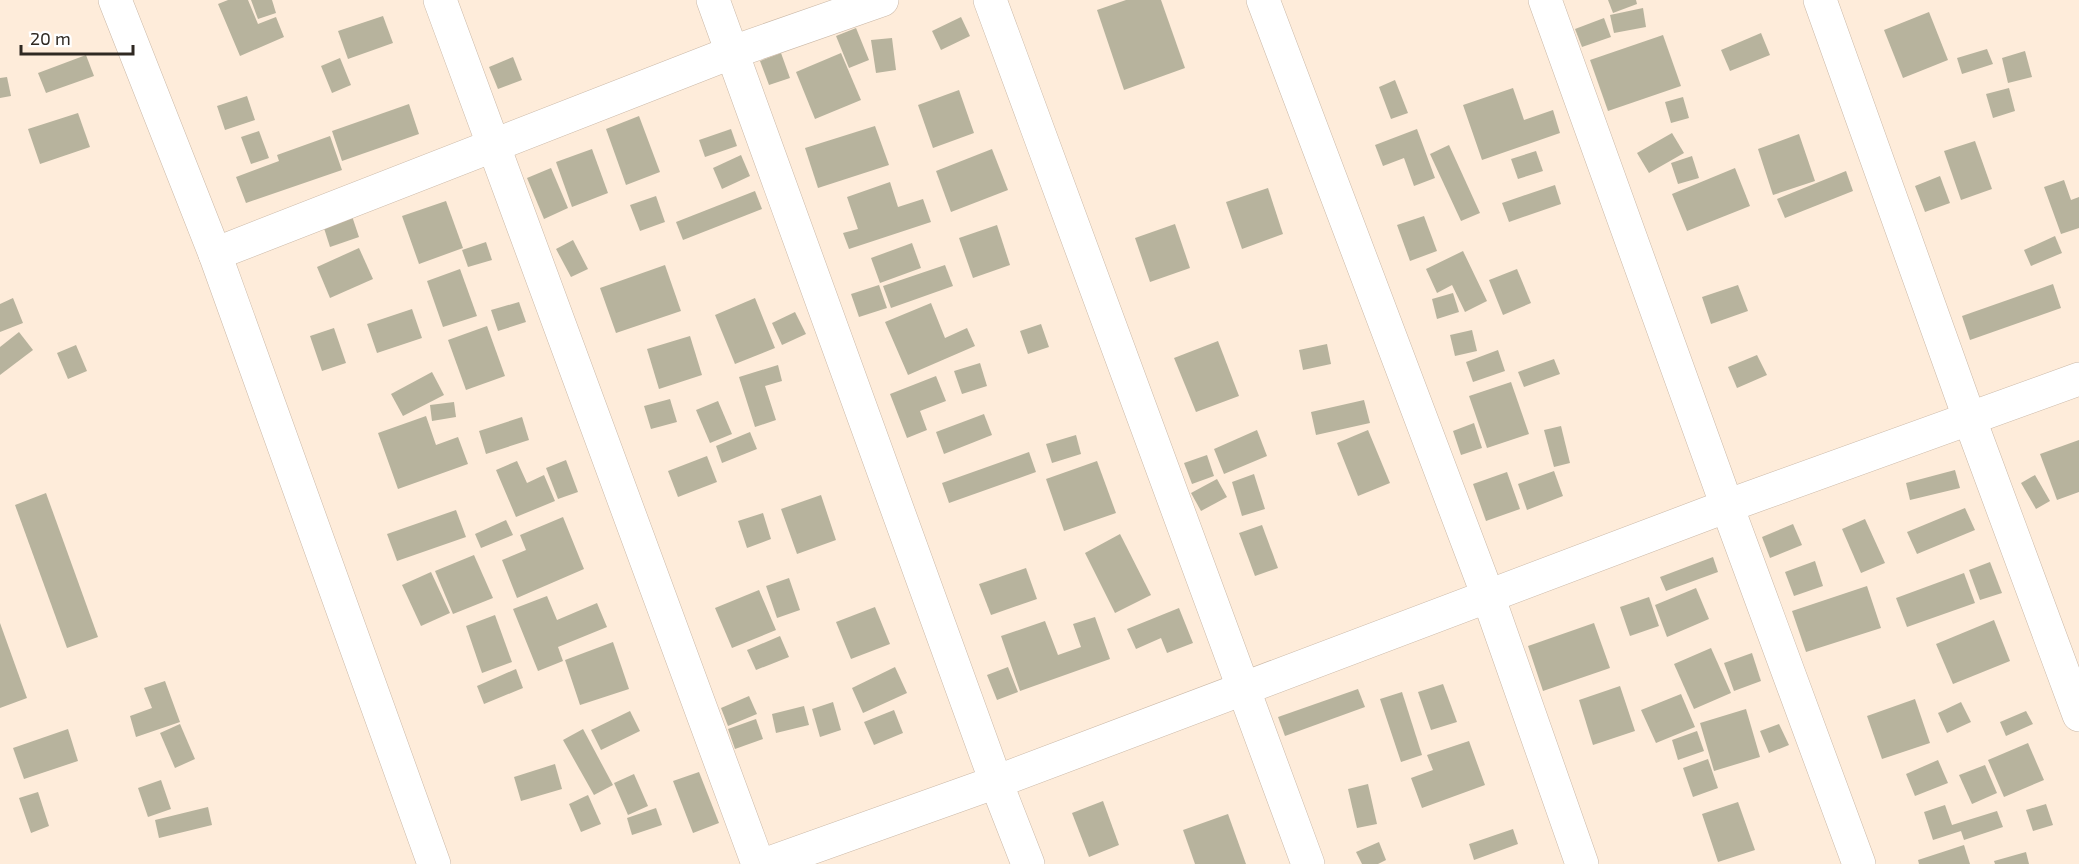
<svg xmlns="http://www.w3.org/2000/svg" width="2079" height="864" viewBox="0 0 2079 864" font-family="'Exo 2',sans-serif">
<rect width="100%" height="100%" fill="#feecda"/>
<g fill="#b7b39d">
<path d="M228,0h20l10,24 18,-7 8,20 -44,19 -22,-52z"/>
<path d="M251,0h21l4,13 -18,6z"/>
<path d="M1126,0h35l24,68 -61,22 -27,-80z"/>
<path d="M1608,0h28l1,4 -24,9z"/>
<path d="M1643,8l3,19 -32,6 -4,-18z"/>
<path d="M1929,12l19,48 -45,18 -19,-48z"/>
<path d="M383,16l10,27 -45,16 -10,-28z"/>
<path d="M961,17l9,19 -29,14 -9,-19z"/>
<path d="M1604,18l7,19 -29,10 -7,-18z"/>
<path d="M856,28l13,32 -20,8 -13,-32z"/>
<path d="M1761,33l9,22 -40,16 -9,-21z"/>
<path d="M1663,35l18,51 -73,25 -18,-51z"/>
<path d="M892,38l4,32 -20,3 -5,-33z"/>
<path d="M1987,49l6,15 -31,10 -5,-16z"/>
<path d="M2025,51l7,26 -24,6 -6,-25z"/>
<path d="M781,53l9,25 -21,7 -9,-24z"/>
<path d="M841,53l20,47 -46,19 -19,-47z"/>
<path d="M86,55l8,21 -48,17 -8,-20z"/>
<path d="M513,57l9,23 -24,9 -9,-22z"/>
<path d="M340,58l11,27 -19,8 -11,-27z"/>
<path d="M7,77l4,19 -11,2v-20z"/>
<path d="M1395,80l13,33 -17,6 -12,-32z"/>
<path d="M1513,88l11,32 29,-10 7,23 -78,27 -19,-55z"/>
<path d="M2009,88l6,23 -22,7 -7,-24z"/>
<path d="M959,90l15,43 -41,15 -15,-43z"/>
<path d="M247,96l8,24 -30,10 -8,-24z"/>
<path d="M1683,97l6,21 -18,5 -6,-21z"/>
<path d="M409,104l10,30 -77,27 -10,-30z"/>
<path d="M78,113l12,34 -50,17 -12,-35z"/>
<path d="M639,116l21,56 -34,13 -20,-56z"/>
<path d="M875,126l14,39 -71,23 -13,-40z"/>
<path d="M731,129l6,17 -32,11 -6,-17z"/>
<path d="M1417,129l18,49 -21,8 -10,-28 -21,8 -8,-21z"/>
<path d="M259,131l10,27 -18,6 -10,-27z"/>
<path d="M1672,133l12,20 -35,20 -12,-20z"/>
<path d="M1799,134l16,47 -42,14 -15,-46z"/>
<path d="M330,136l12,34 -96,33 -10,-26 43,-16 -2,-6z"/>
<path d="M1975,141l17,48 -31,11 -17,-49z"/>
<path d="M1449,145l31,68 -19,8 -31,-67z"/>
<path d="M592,149l16,44 -36,14 -16,-45z"/>
<path d="M992,149l16,41 -57,22 -15,-41z"/>
<path d="M1536,151l7,20 -25,8 -7,-20z"/>
<path d="M741,155l9,21 -28,13 -9,-21z"/>
<path d="M1692,156l7,22 -21,6 -7,-21z"/>
<path d="M551,168l17,40 -24,11 -17,-41z"/>
<path d="M1735,168l15,38 -63,25 -15,-37z"/>
<path d="M1846,171l7,20 -68,27 -8,-19z"/>
<path d="M1940,176l10,27 -25,9 -10,-26z"/>
<path d="M2064,180l7,20 8,-3v31l-18,6 -17,-47z"/>
<path d="M890,182l8,25 25,-8 8,23 -82,27 -6,-16 15,-4 -11,-32z"/>
<path d="M1555,185l6,19 -52,18 -7,-19z"/>
<path d="M1268,188l15,46 -41,15 -16,-47z"/>
<path d="M755,191l7,18 -79,31 -7,-18z"/>
<path d="M656,196l9,26 -25,9 -10,-26z"/>
<path d="M446,201l17,47 -44,16 -17,-48z"/>
<path d="M352,216l7,21 -29,10 -7,-22z"/>
<path d="M1424,216l13,35 -27,10 -13,-36z"/>
<path d="M1175,224l15,44 -40,14 -15,-44z"/>
<path d="M997,225l13,40 -37,13 -14,-40z"/>
<path d="M2055,236l7,17 -31,13 -7,-16z"/>
<path d="M573,240l15,29 -17,8 -15,-28z"/>
<path d="M486,242l6,18 -24,7 -6,-17z"/>
<path d="M912,243l9,25 -41,15 -9,-25z"/>
<path d="M359,248l14,31 -43,19 -13,-31z"/>
<path d="M1463,251l24,50 -22,11 -13,-27 -15,8 -11,-24z"/>
<path d="M665,265l16,46 -65,22 -16,-45z"/>
<path d="M945,265l8,21 -62,22 -8,-22z"/>
<path d="M460,269l17,47 -34,11 -16,-46z"/>
<path d="M1517,269l14,34 -28,12 -14,-35z"/>
<path d="M2053,284l8,24 -91,32 -8,-24z"/>
<path d="M879,285l8,23 -28,9 -8,-23z"/>
<path d="M1738,285l10,26 -37,13 -9,-27z"/>
<path d="M1453,293l6,19 -22,7 -5,-20z"/>
<path d="M13,298l10,25 -23,9v-28z"/>
<path d="M755,298l20,50 -40,16 -20,-49z"/>
<path d="M519,302l7,20 -28,9 -7,-21z"/>
<path d="M931,303l14,35 22,-10 8,18 -67,29 -23,-53z"/>
<path d="M412,309l10,29 -45,15 -10,-29z"/>
<path d="M795,312l11,22 -24,11 -10,-22z"/>
<path d="M1041,324l8,23 -21,7 -8,-23z"/>
<path d="M487,326l18,50 -39,14 -18,-50z"/>
<path d="M334,328l12,35 -24,8 -12,-35z"/>
<path d="M1472,330l5,21 -22,5 -5,-21z"/>
<path d="M19,332l14,18 -33,25v-28z"/>
<path d="M690,336l12,39 -43,14 -12,-40z"/>
<path d="M1218,341l21,55 -43,16 -22,-54z"/>
<path d="M1327,344l4,20 -28,6 -4,-20z"/>
<path d="M76,345l11,26 -19,8 -11,-26z"/>
<path d="M1498,350l7,21 -32,11 -7,-20z"/>
<path d="M1757,355l10,20 -30,13 -9,-21z"/>
<path d="M1554,359l6,15 -36,13 -6,-15z"/>
<path d="M980,363l7,23 -25,8 -8,-23z"/>
<path d="M778,365l4,16 -17,5 11,34 -21,7 -16,-50z"/>
<path d="M432,372l12,23 -41,21 -12,-22z"/>
<path d="M936,376l10,25 -26,10 7,19 -20,8 -17,-44z"/>
<path d="M1511,382l18,52 -42,14 -18,-52z"/>
<path d="M670,399l7,23 -26,7 -7,-23z"/>
<path d="M1364,400l6,23 -54,12 -5,-23z"/>
<path d="M718,401l14,33 -22,9 -14,-33z"/>
<path d="M454,402l2,15 -24,4 -2,-16z"/>
<path d="M984,414l8,21 -48,19 -8,-22z"/>
<path d="M426,416l10,29 22,-8 10,27 -70,25 -20,-56z"/>
<path d="M522,417l7,23 -43,14 -7,-23z"/>
<path d="M1474,423l8,25 -21,7 -8,-24z"/>
<path d="M1561,426l9,37 -16,4 -10,-37z"/>
<path d="M1257,430l10,26 -43,18 -10,-25z"/>
<path d="M1368,430l22,53 -32,13 -21,-53z"/>
<path d="M750,432l7,17 -35,14 -6,-17z"/>
<path d="M1076,435l5,19 -29,9 -6,-19z"/>
<path d="M2079,440v52l-22,8 -17,-46z"/>
<path d="M1029,452l7,20 -87,31 -7,-20z"/>
<path d="M1207,455l7,21 -22,8 -8,-21z"/>
<path d="M707,456l10,26 -39,15 -10,-26z"/>
<path d="M566,460l12,32 -20,7 -12,-31z"/>
<path d="M517,461l10,22 17,-8 11,26 -39,16 -20,-47z"/>
<path d="M1097,461l19,52 -52,18 -18,-52z"/>
<path d="M1955,470l5,18 -50,12 -4,-17z"/>
<path d="M1554,471l9,25 -36,14 -9,-26z"/>
<path d="M1507,472l13,37 -34,12 -13,-37z"/>
<path d="M1254,474l11,35 -23,7 -10,-34z"/>
<path d="M2035,475l15,26 -14,8 -15,-26z"/>
<path d="M1217,479l10,18 -26,14 -10,-18z"/>
<path d="M46,493l52,144 -31,11 -52,-143z"/>
<path d="M821,495l15,45 -39,14 -16,-45z"/>
<path d="M1965,508l10,22 -58,24 -10,-22z"/>
<path d="M456,510l10,27 -69,24 -10,-27z"/>
<path d="M763,513l8,26 -24,9 -9,-27z"/>
<path d="M563,517l21,52 -67,29 -15,-38 24,-10 -6,-15z"/>
<path d="M1865,519l20,44 -24,10 -19,-44z"/>
<path d="M506,520l7,15 -32,13 -6,-14z"/>
<path d="M1793,524l9,21 -32,13 -8,-21z"/>
<path d="M1262,525l16,43 -23,8 -16,-43z"/>
<path d="M1120,534l31,61 -36,18 -30,-60z"/>
<path d="M474,555l19,43 -40,16 -18,-43z"/>
<path d="M1713,557l5,15 -52,19 -6,-14z"/>
<path d="M1815,561l8,25 -29,10 -9,-24z"/>
<path d="M1990,562l12,31 -22,7 -11,-30z"/>
<path d="M1026,568l11,31 -46,16 -12,-31z"/>
<path d="M431,572l19,41 -29,13 -19,-41z"/>
<path d="M1964,573l11,30 -68,24 -11,-29z"/>
<path d="M789,578l11,32 -23,8 -11,-32z"/>
<path d="M1867,586l14,42 -75,24 -14,-41z"/>
<path d="M1696,588l13,31 -42,18 -12,-32z"/>
<path d="M759,590l17,40 -44,18 -17,-40z"/>
<path d="M547,596l10,24 40,-17 10,24 -49,20 5,14 -25,10 -25,-62z"/>
<path d="M1649,597l10,29 -29,10 -10,-29z"/>
<path d="M875,607l15,37 -39,15 -15,-37z"/>
<path d="M1179,608l14,35 -26,10 -6,-15 -25,11 -9,-20z"/>
<path d="M495,615l17,47 -30,11 -16,-47z"/>
<path d="M1095,617l15,42 -90,32 -19,-55 44,-15 13,34 23,-8 -8,-23z"/>
<path d="M1994,620l16,41 -57,23 -17,-40z"/>
<path d="M0,623l27,75 -27,10z"/>
<path d="M1594,623l16,45 -67,23 -15,-45z"/>
<path d="M780,636l9,21 -33,13 -9,-20z"/>
<path d="M613,642l16,47 -49,16 -15,-45z"/>
<path d="M1711,648l20,45 -37,16 -20,-45z"/>
<path d="M1752,653l9,28 -27,10 -10,-28z"/>
<path d="M895,667l12,26 -44,20 -11,-25z"/>
<path d="M1008,667l10,25 -21,8 -10,-25z"/>
<path d="M516,669l7,19 -39,16 -7,-18z"/>
<path d="M165,681l15,41 -44,15 -6,-21 22,-8 -8,-20z"/>
<path d="M1443,684l14,38 -26,8 -13,-38z"/>
<path d="M1620,686l15,45 -42,14 -14,-45z"/>
<path d="M1358,689l7,18 -80,29 -7,-19z"/>
<path d="M1402,692l20,63 -21,7 -21,-63z"/>
<path d="M1681,694l14,33 -39,16 -15,-33z"/>
<path d="M749,696l8,18 -29,12 -7,-18z"/>
<path d="M1915,699l15,44 -48,16 -15,-43z"/>
<path d="M833,702l8,28 -21,7 -8,-28z"/>
<path d="M1961,702l10,20 -24,11 -9,-20z"/>
<path d="M804,706l5,19 -33,8 -4,-19z"/>
<path d="M1746,709l14,48 -46,14 -14,-48z"/>
<path d="M894,710l9,23 -29,12 -10,-23z"/>
<path d="M630,711l10,20 -39,19 -10,-20z"/>
<path d="M2026,711l7,13 -27,12 -6,-14z"/>
<path d="M756,719l7,20 -28,10 -7,-20z"/>
<path d="M180,724l15,35 -20,9 -15,-35z"/>
<path d="M1779,724l10,21 -20,8 -9,-22z"/>
<path d="M68,729l10,32 -54,18 -11,-31z"/>
<path d="M583,729l30,56 -19,10 -31,-55z"/>
<path d="M1697,731l7,20 -26,9 -6,-20z"/>
<path d="M1469,741l16,44 -63,23 -11,-30 22,-8 -6,-15z"/>
<path d="M2028,743l16,37 -40,17 -16,-37z"/>
<path d="M1708,759l10,29 -25,9 -10,-29z"/>
<path d="M1938,760l10,23 -33,13 -9,-22z"/>
<path d="M555,764l7,25 -41,12 -7,-24z"/>
<path d="M1985,765l12,28 -25,11 -13,-29z"/>
<path d="M699,772l20,51 -26,10 -20,-52z"/>
<path d="M634,774l14,32 -20,9 -14,-32z"/>
<path d="M161,780l10,29 -23,8 -10,-29z"/>
<path d="M1368,784l9,40 -20,4 -9,-39z"/>
<path d="M38,792l11,34 -18,7 -12,-35z"/>
<path d="M588,795l13,29 -20,8 -12,-28z"/>
<path d="M1103,801l16,44 -30,12 -17,-44z"/>
<path d="M1738,802l17,48 -37,12 -16,-48z"/>
<path d="M2046,804l7,21 -20,6 -7,-21z"/>
<path d="M1945,805l7,20 45,-14 6,16 -39,13 -3,-9 -28,9 -9,-28z"/>
<path d="M208,807l4,18 -53,13 -4,-18z"/>
<path d="M656,808l6,17 -30,10 -5,-17z"/>
<path d="M1228,814l18,50h-51l-12,-34z"/>
<path d="M1513,829l5,15 -44,16 -5,-16z"/>
<path d="M1379,842l7,18 -8,4h-16l-6,-12z"/>
<path d="M1964,845l6,19h-51l-1,-4z"/>
<path d="M2026,852l3,12h-34l-1,-3z"/>
</g>
<g fill="none" stroke-linecap="round" stroke-linejoin="round">
<g stroke="#cab8a7" stroke-width="34">
<g id="minor">
<path d="M115,0l100,254 219,610"/>
<path d="M440,0l318,864"/>
<path d="M713,0l283,782 32,82"/>
<path d="M990,0l318,864"/>
<path d="M1263,0l225,596 94,268"/>
<path d="M1545,0l182,506 132,358"/>
<path d="M1820,0l150,420 109,295"/>
<path d="M215,254l518,-202 149,-52"/>
<path d="M766,864l230,-82 731,-276 352,-127"/>
</g>
</g>
<use href="#minor" stroke="#fff" stroke-width="33"/>
</g>
<path d="M21 45v9h112v-9" fill="none" stroke="#2f2922" stroke-width="3"/>
<text x="30" y="45" font-size="18" fill="#2f2922" stroke="#ffffff" stroke-width="4.5" paint-order="stroke">20 m</text>
</svg>
